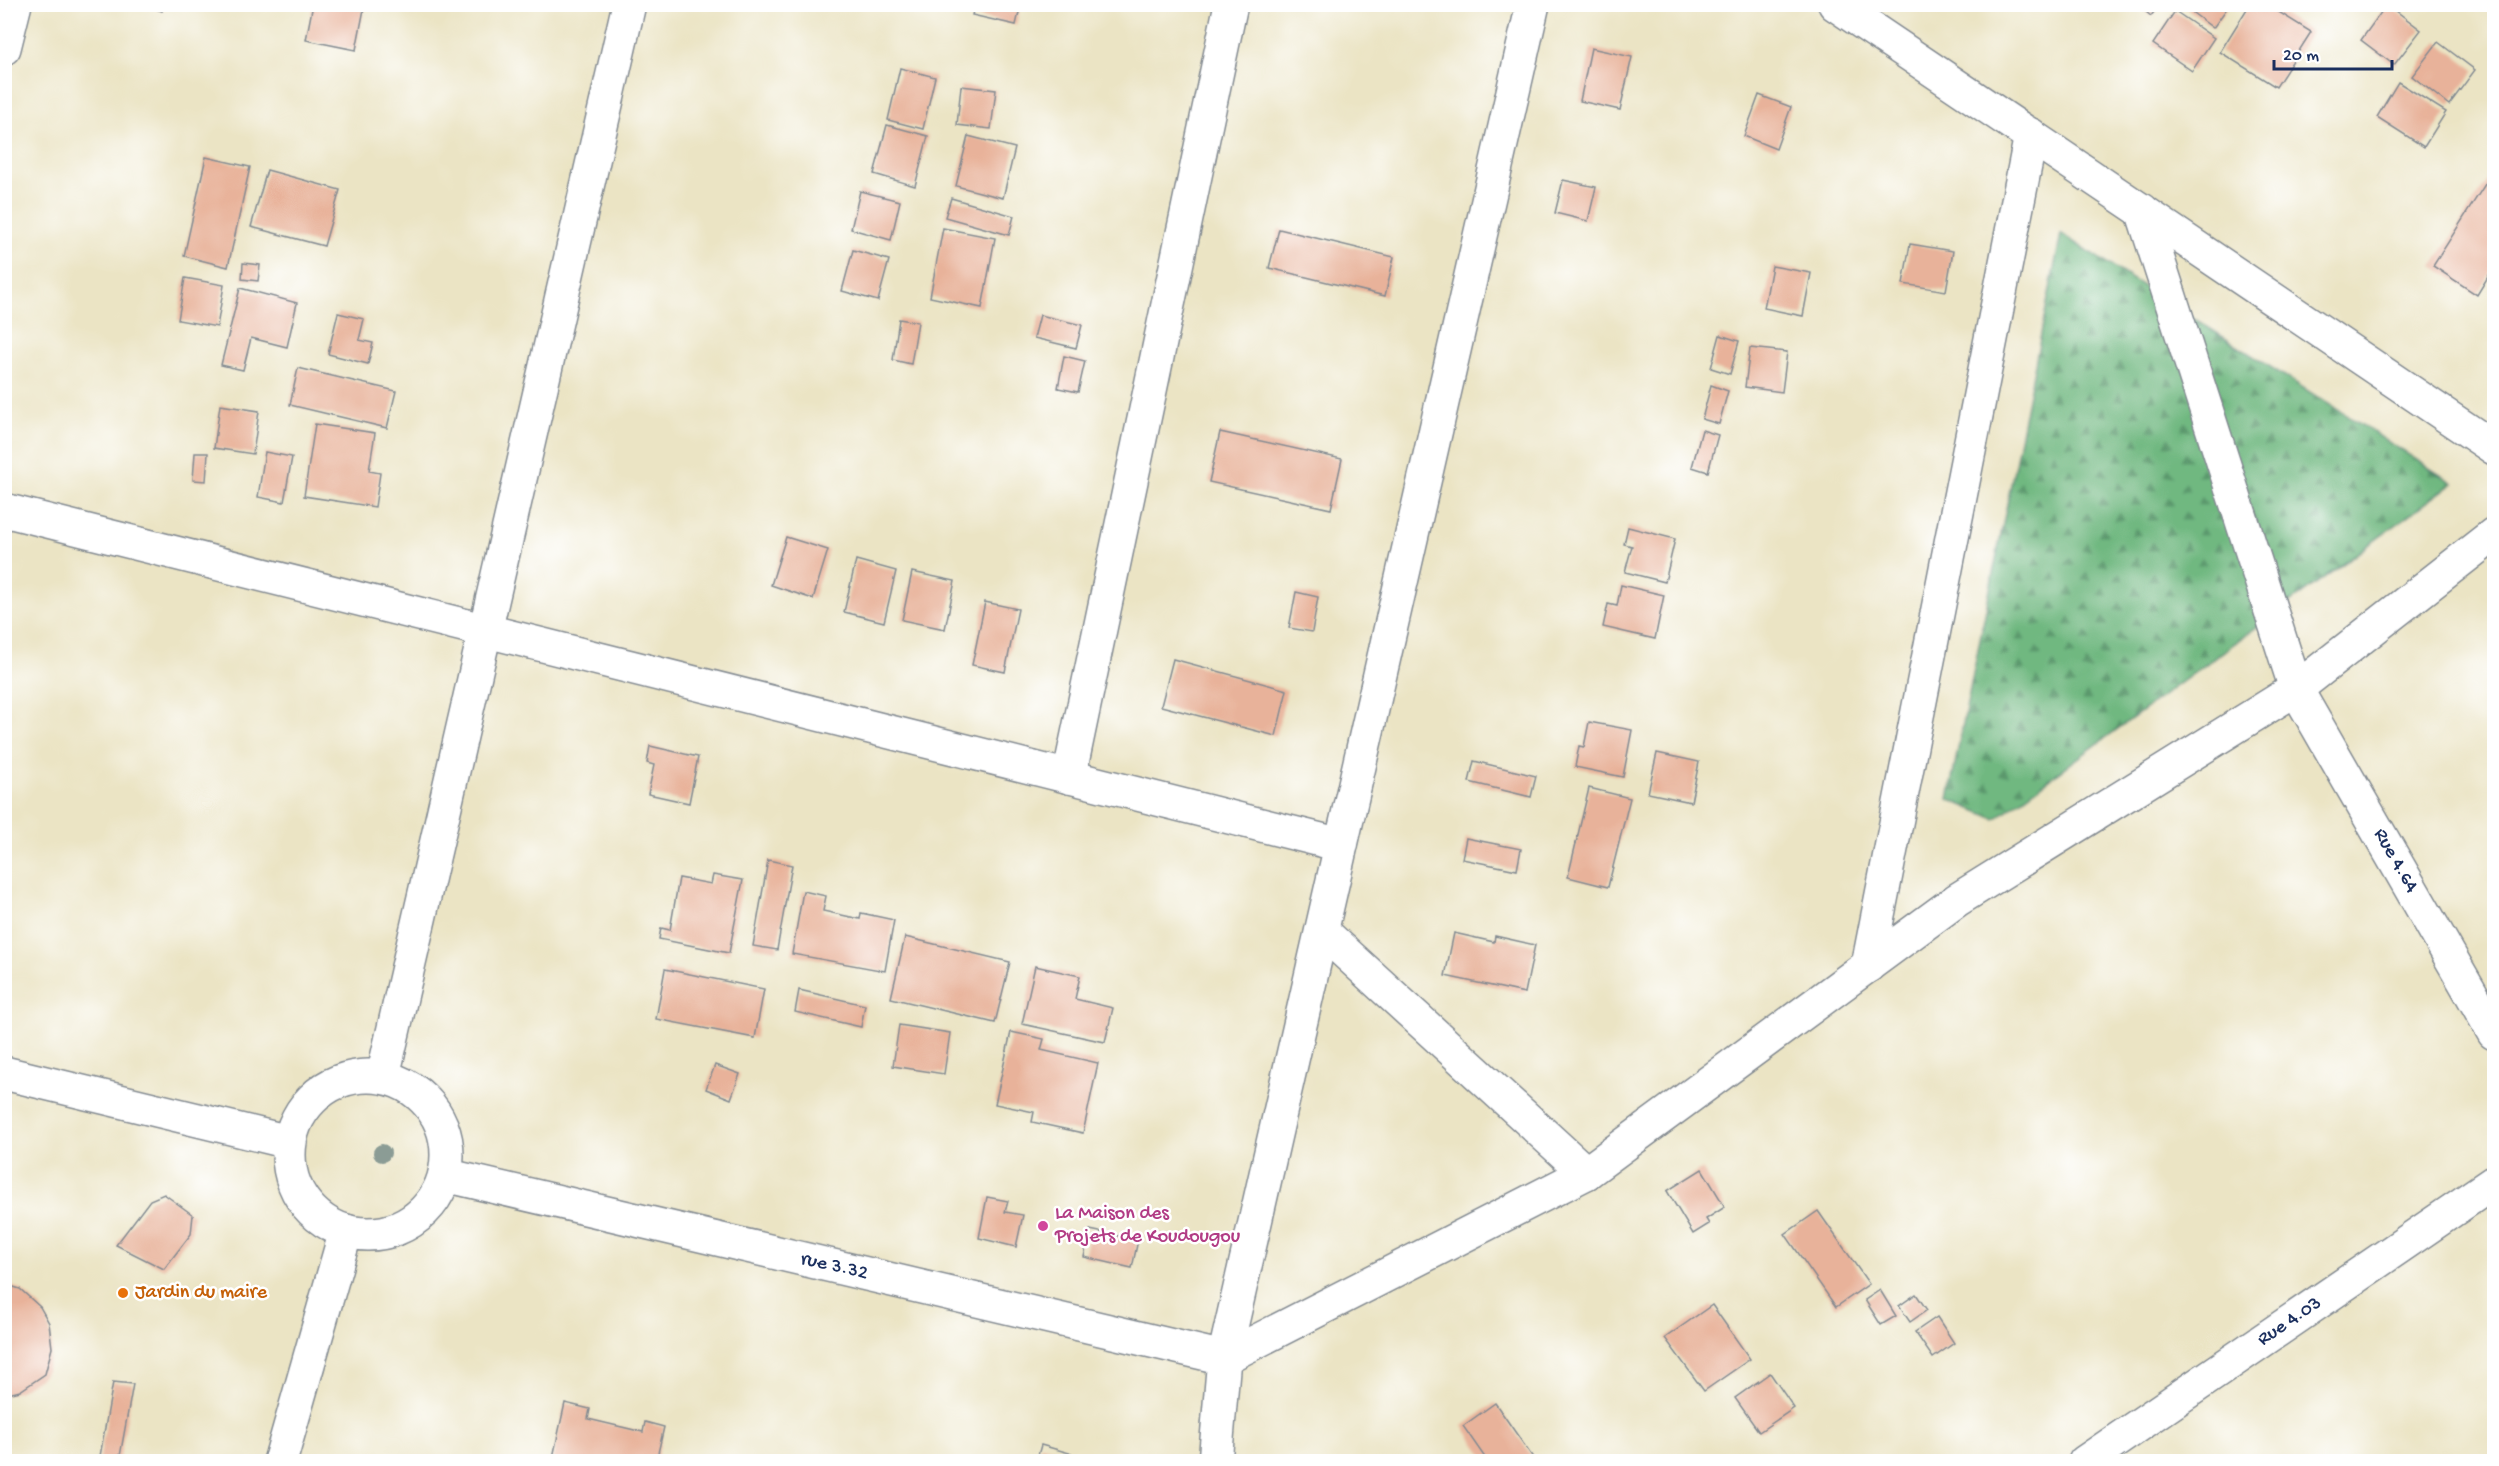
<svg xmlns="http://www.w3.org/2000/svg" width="2499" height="1466" viewBox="0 0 2499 1466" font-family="'Gochi Hand',sans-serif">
<defs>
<pattern id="forest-firs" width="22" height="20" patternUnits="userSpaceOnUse" patternTransform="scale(1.5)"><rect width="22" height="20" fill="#6fb880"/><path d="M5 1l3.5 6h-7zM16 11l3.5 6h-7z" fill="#5a966c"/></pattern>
</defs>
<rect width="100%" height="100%" fill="#fff"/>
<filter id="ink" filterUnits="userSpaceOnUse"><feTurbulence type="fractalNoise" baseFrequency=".0167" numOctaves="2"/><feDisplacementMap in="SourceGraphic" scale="12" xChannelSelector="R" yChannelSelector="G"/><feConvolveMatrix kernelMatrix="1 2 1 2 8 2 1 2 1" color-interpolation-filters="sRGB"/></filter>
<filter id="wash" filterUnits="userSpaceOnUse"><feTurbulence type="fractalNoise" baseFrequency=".008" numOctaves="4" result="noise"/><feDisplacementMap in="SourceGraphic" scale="24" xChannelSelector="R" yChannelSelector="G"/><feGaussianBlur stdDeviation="1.35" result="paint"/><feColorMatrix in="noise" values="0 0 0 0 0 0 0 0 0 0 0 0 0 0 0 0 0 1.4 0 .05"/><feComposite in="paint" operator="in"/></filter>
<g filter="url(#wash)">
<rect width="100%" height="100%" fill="#ebe4c4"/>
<path fill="url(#forest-firs)" stroke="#45746f" stroke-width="1.5" d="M2061,234l392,249 -458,336 -47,-20z"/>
<g id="blocks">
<g fill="#e8b29a">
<path d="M141,4h22l-1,7z"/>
<path d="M313,4h52l-9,46 -50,-10z"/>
<path d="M975,4h46l-5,21 -44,-10z"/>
<path d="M2136,4h24l-9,12z"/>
<path d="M2181,4h49l-17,24z"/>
<path d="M2250,4h16l45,28 -35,55 -56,-35z"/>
<path d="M2387,4l34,26 -27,35 -33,-25z"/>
<path d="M2175,11l39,27 -22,33 -39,-27z"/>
<path d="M2438,42l37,28 -26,35 -37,-29z"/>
<path d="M1591,48l41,9 -12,53 -40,-9z"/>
<path d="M900,68l35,9 -12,52 -35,-9z"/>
<path d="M2398,82l48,30 -22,35 -47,-30z"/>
<path d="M961,86l35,4 -5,39 -34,-4z"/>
<path d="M1759,95l32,12 -15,42 -32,-13z"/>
<path d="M887,125l41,11 -13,50 -41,-12z"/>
<path d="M968,136l47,12 -12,50 -47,-12z"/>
<path d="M206,157l44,10 -22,100 -44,-11z"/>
<path d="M267,170l73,20 -16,56 -73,-19z"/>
<path d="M2494,170v97l-17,28 -44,-29z"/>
<path d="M1563,180l33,7 -8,34 -33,-8z"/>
<path d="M860,191l40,10 -9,39 -40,-11z"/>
<path d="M951,198l63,18 -5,19 -64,-18z"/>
<path d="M943,228l52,10 -13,70 -52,-11z"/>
<path d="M1279,229l115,28 -9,39 -116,-28z"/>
<path d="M1910,244l43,7 -7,40 -43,-7z"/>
<path d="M853,250l36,10 -11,41 -36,-10z"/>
<path d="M243,263l17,2 -2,16 -16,-2z"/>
<path d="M1772,266l39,7 -8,43 -39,-8z"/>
<path d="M185,278l39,7 -7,42 -39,-7z"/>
<path d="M240,288l57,15 -10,44 -36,-9 -8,32 -22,-5z"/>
<path d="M338,313l26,6 -5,21 14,3 -5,21 -40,-10z"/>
<path d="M1040,315l42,10 -6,23 -42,-10z"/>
<path d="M899,319l19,3 -7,42 -18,-4z"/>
<path d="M1720,335l19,6 -9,33 -19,-6z"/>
<path d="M1750,348l37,4 -5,40 -37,-5z"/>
<path d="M1064,356l21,5 -7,31 -20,-4z"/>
<path d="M298,368l98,23 -9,37 -97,-23z"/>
<path d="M1711,385l17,6 -9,33 -17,-5z"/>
<path d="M220,405l39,6 -6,43 -39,-6z"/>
<path d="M315,424l60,9 -6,38 11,2 -5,34 -71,-11z"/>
<path d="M1702,430l16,5 -10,37 -16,-5z"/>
<path d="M1220,432l122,27 -11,50 -122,-27z"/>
<path d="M265,452l27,5 -8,45 -26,-5z"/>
<path d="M195,453h13l-2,28 -13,-1z"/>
<path d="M1628,527l47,12 -10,43 -40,-10 7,-26 -8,-2z"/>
<path d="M786,537l42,13 -15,49 -42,-14z"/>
<path d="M856,560l40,11 -12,51 -40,-10z"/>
<path d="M912,572l43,9 -10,48 -43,-9z"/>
<path d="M1621,585l43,10 -9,44 -52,-12 5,-23 9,2z"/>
<path d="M1296,592l22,5 -6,35 -23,-4z"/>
<path d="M985,602l33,7 -13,63 -33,-7z"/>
<path d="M1173,659l114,31 -11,46 -115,-30z"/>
<path d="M1589,722l43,8 -9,47 -48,-10 4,-21 5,1z"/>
<path d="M650,746l48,11 -9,46 -41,-9 6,-29 -7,-2z"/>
<path d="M1657,753l42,9 -8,40 -43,-9z"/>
<path d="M1474,761l62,15 -5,21 -62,-15z"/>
<path d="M1589,788l41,10 -22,89 -40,-10z"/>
<path d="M1466,838l55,11 -4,21 -55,-11z"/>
<path d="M768,860l24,5 -15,85 -24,-4z"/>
<path d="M713,875l30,5 -14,73 -70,-14 2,-11 9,2 9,-52 32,6z"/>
<path d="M803,891l23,5 -3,15 37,8 1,-6 33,7 -9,51 -93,-17z"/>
<path d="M1454,933l40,9 1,-6 40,9 -10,48 -80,-17z"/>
<path d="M905,937l105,25 -15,61 -104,-25z"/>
<path d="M1035,966l45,10 -5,23 38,9 -8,34 -83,-18z"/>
<path d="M665,969l99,20 -9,49 -99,-19z"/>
<path d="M799,990l66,15 -4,22 -66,-15z"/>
<path d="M899,1025l51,8 -6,41 -51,-8z"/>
<path d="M1011,1032l33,7 -3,11 57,13 -15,70 -51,-11 2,-10 -39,-8z"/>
<path d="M715,1065l25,9 -9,25 -25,-10z"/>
<path d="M1702,1169l23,38 -19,12 3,5 -16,10 -26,-43z"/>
<path d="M164,1194l29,21 -2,19 -27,35 -48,-24 34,-45z"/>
<path d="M987,1197l21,4 -3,11 18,3 -7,32 -37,-9z"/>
<path d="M1818,1211l51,73 -33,23 -51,-73z"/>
<path d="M1090,1230l48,10 -6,28 -48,-11z"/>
<path d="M4,1284l16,5 20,18 9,16 3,25 -7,26 -25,17 -16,4z"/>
<path d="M1880,1290l16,26 -15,9 -16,-25z"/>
<path d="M1916,1294l11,16 -17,12 -11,-16z"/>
<path d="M1712,1305l38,54 -46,32 -39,-53z"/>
<path d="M1937,1317l17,26 -21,15 -18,-26z"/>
<path d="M1770,1373l24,35 -35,24 -24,-34z"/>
<path d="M113,1382l20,2 -14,78h-20z"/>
<path d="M565,1403l25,6 -2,10 55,13 2,-10 19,5 -8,35h-104z"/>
<path d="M1495,1403l41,59h-48l-25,-36z"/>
<path d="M1041,1445l46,13 -1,4h-50z"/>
</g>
</g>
</g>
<g filter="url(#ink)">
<use href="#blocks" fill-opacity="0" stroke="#838a91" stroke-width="1.5"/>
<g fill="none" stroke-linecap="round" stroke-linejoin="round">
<g stroke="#838a91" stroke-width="36">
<g id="minor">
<path d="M1835,4l659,444"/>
<path d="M4,48l11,-44"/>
<path d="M2142,210l154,479 198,344"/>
<path d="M4,510l1337,335"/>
<path d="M1069,777l162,-773"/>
<path d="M1322,931l264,242"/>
<path d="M1868,966l163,-831"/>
<path d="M4,1073l285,69"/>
<path d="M383,1076l246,-1072"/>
<circle cx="368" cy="1155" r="79"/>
<path d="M445,1175l779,183"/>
<path d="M1224,1358l362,-185 371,-273 339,-211 198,-155"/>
<path d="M280,1462l66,-231"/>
<path d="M1215,1462l9,-104 309,-1354"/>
<path d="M2085,1462l409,-280"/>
</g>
</g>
<use href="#minor" stroke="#fff" stroke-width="33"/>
</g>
<circle fill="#8b9c95" cx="382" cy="1153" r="9"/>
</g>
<circle fill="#d1479c" stroke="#fff" stroke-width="2" cx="1043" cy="1226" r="6"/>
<circle fill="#e8710a" stroke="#fff" stroke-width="2" cx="123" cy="1293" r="6"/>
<g text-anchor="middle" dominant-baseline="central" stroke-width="5" stroke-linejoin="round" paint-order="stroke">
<g font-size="20" fill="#1b2f5e" stroke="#fff">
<text transform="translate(2395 861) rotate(60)">Rue 4.64</text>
<text transform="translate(834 1267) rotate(13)">rue 3.32</text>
<text transform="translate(2290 1322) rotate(-34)">Rue 4.03</text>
</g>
<g font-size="20" fill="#b23c85" stroke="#fff" text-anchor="start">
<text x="1055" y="1214">La Maison des<tspan x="1055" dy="23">Projets de Koudougou</tspan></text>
</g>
<g font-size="20" fill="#c56008" stroke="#fff" text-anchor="start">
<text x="135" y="1293">Jardin du maire</text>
</g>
</g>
<rect width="2499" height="1466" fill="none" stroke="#fff" stroke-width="24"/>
<path d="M2274 60v9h118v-9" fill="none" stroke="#1b2f5e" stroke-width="3"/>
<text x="2283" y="60" font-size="18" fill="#1b2f5e" stroke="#ffffff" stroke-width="4.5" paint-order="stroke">20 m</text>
</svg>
